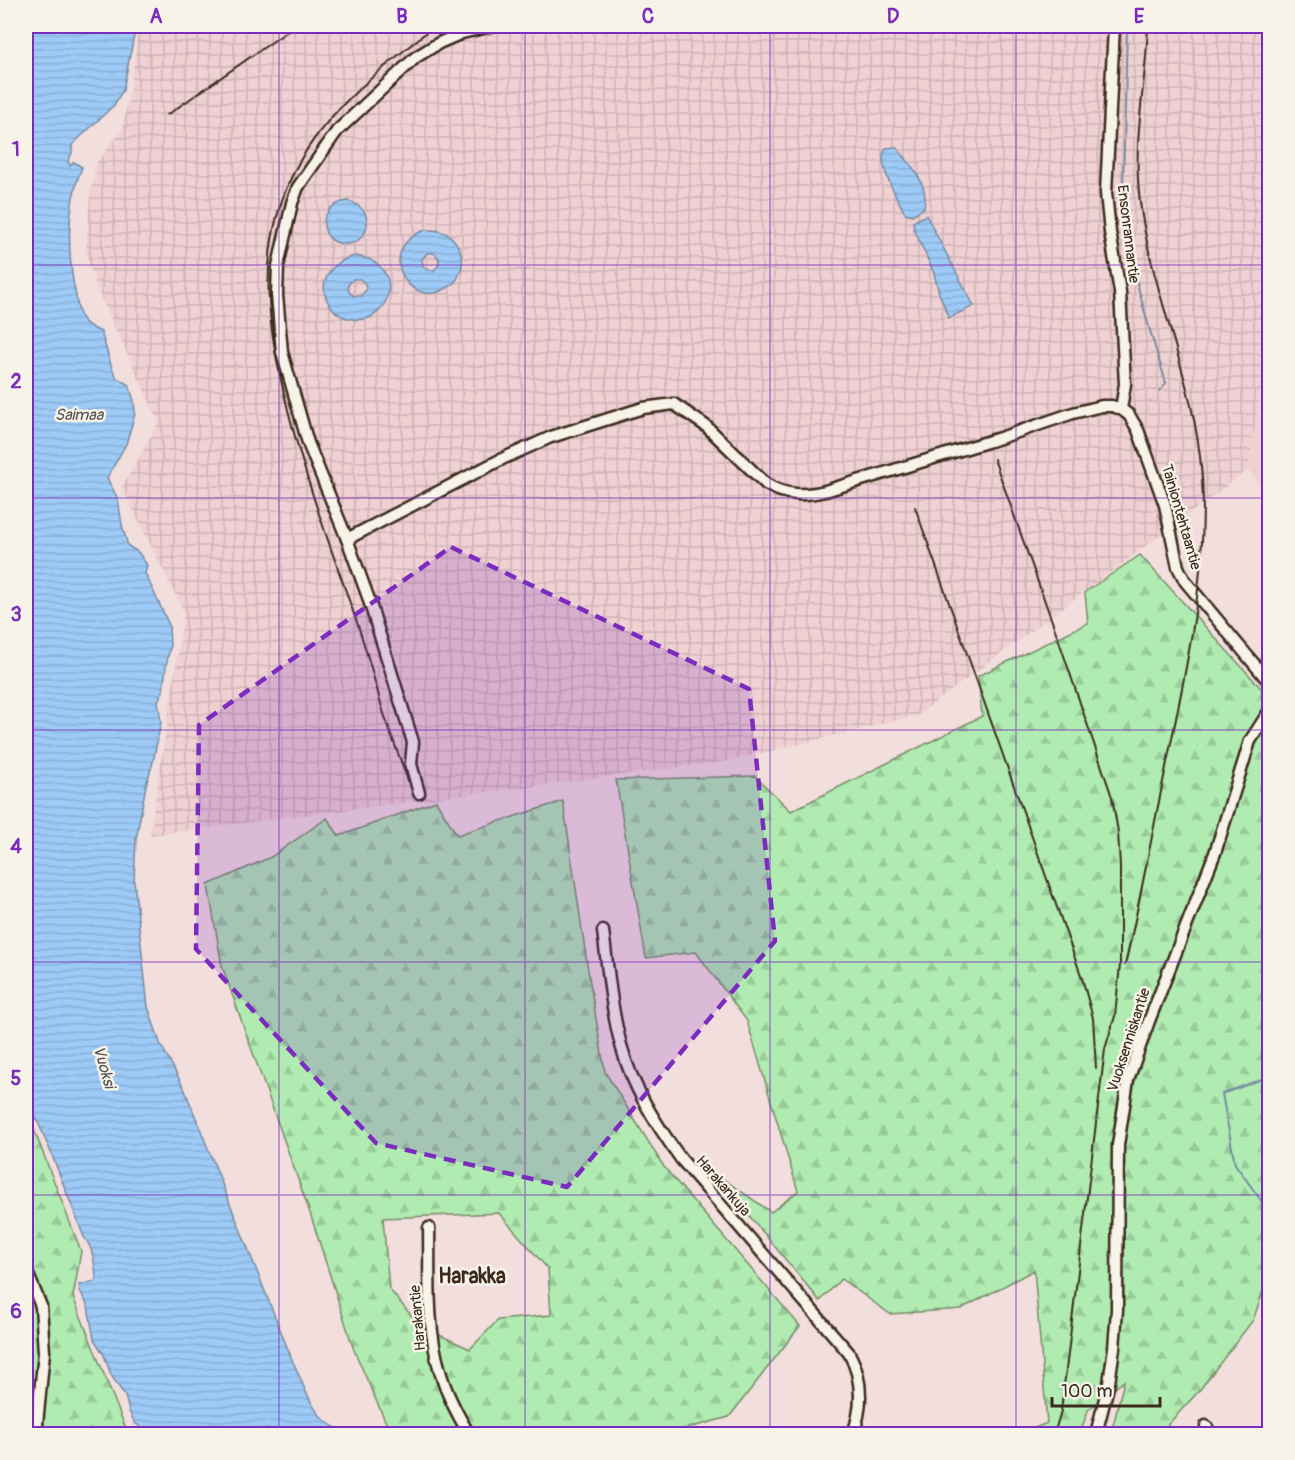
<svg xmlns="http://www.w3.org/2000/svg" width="1295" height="1460" viewBox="0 0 1295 1460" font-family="Pangolin,sans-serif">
<defs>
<pattern id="industrial-grid" width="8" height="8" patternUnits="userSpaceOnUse" patternTransform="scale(1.5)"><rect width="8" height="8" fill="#efd0d3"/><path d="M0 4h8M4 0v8" fill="none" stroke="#ceb3b5"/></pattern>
<pattern id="forest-firs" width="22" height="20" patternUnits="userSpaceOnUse" patternTransform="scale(1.5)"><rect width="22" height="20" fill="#b0ecb2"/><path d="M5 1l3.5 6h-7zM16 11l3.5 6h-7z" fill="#98cb99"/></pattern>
<pattern id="water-rules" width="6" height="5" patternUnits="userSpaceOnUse" patternTransform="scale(1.5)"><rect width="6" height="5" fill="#9dcaf7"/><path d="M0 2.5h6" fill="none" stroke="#88aed3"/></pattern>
</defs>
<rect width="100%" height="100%" fill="#f2dedc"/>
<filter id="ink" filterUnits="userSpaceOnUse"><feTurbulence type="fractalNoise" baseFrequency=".0167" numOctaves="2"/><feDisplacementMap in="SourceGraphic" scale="12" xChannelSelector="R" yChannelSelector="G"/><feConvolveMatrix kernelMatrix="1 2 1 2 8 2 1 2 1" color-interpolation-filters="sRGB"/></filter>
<g filter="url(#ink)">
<path fill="#efd0d3" d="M1269,339v156l-21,-25z"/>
<path fill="url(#industrial-grid)" d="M138,26h56l2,3 4,-3h1069v313l-21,131 -330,245 -189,46 -579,74 34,-223 -62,-125 37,-65 -62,-133 -11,-36 4,-56 7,-35 26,-33 11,-64z"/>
<g fill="url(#forest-firs)" stroke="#768b68" stroke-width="1.5" fill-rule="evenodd">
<path d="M1140,555l129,142v579l-16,44 -55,72 -39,42h-48l13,-53 -36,29 -8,24h-60l27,-11 -13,-153 -73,39 -71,5 -49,-35 -21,22 -107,-129 58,40 27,-21 -51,-170 -51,-69 -50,6 -30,-178 139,-4 36,35 191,-95 -4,-40 110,-53 -3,-31z"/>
<path d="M436,801l21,34 106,-34 26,176 16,95 59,95 136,159 -71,91 -55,15 -1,2h-282l-37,-84 -44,-137 -88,-247 -14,-81 63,-28 56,-39 12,18zM499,1213l49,56 3,46 -53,5 -28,29 -50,-23 -31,-37 -6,-71z"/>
<path d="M26,1109l55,142 -8,46 55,137h-102z"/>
</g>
<g fill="url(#water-rules)" stroke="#768aa0" stroke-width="1.5" fill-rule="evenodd">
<path d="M26,26h110l-13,64 -9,15 -42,40v8l-4,8 2,5 4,-4 8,5c-16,38 -15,89 -6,129 1,8 2,16 6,23 4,6 12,10 19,13l11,36 5,10 12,7 5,16 1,13 -9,30 -19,34 11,21 4,26 6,21 10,6 9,13 -2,8 24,52 1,22 -4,19 -3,25 -5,10 3,21 -8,40 -7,23 -10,54 -2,42 14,126 12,36 24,45 109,274c10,20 17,48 35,61 7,5 14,8 21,11h-199l-15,-11 -6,-12 -4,-15 -14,-21 -7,-20 -10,-16 -6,-33 -8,-15 -1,-6 17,-4c0,-14 -3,-34 -12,-44l-32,-82 -26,-61z"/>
<path d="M896,147c14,16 34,38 28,61l-12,7 -7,-2c-7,-12 -23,-42 -22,-56 0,-3 2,-6 3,-9z"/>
<path d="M347,201c22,5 27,27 9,41 -35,12 -46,-35 -9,-41z"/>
<path d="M926,215l48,91 -25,12 -10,-25 -5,-20 -20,-44 -1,-7z"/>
<path d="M425,230c4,0 10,0 14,1 18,4 29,27 20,44 -3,8 -9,12 -16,15 -35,18 -69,-41 -18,-60zM427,253h7l5,5v7l-5,5h-6l-5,-4 -1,-7z"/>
<path d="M355,256c52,5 38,70 -3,63 -7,-1 -15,-5 -20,-11 -18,-23 -2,-46 23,-52zM353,279h7l5,5 1,6 -5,6h-7l-5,-4 -1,-7z"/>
</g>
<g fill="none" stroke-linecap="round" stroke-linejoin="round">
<g stroke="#768aa0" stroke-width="2">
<path d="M1127,26l-5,201 26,97 18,59 -6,8"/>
<path d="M1270,1076l-48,18 13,70 35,49"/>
</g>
<g stroke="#3b2a1e" stroke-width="15">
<g id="minor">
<path d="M1114,26l-8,167 4,39 10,60 5,92 -4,25"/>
<path d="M347,539l-39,-96 -26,-91 -5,-57 1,-29 14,-63 6,-16 39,-56 79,-74 23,-14 23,-10 30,-7"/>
<path d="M419,793l-8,-29 2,-22 -45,-145 -21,-58 155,-80 49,-22 92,-29 31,-4 32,22 60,58c19,12 38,12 59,7l175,-53 73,-25 29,-7h10l9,3 8,6 9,15 27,75 13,62 7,14 85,102"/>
<path d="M603,931c5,38 8,77 18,114 11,42 35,79 60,114l168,194c14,26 14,53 4,81"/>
<path d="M429,1228c1,47 -3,97 11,143 6,22 17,43 29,63"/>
<path d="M26,1270l15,36 3,46 -7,72 2,10"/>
<path d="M1206,1426l5,8"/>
<path d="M1096,1434l13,-51 5,-35 3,-38 1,-165 10,-65 21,-59 66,-168 35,-112 20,-31"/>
</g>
</g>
<use href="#minor" stroke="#f7f3e8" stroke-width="10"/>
<g stroke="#3b2a1e" stroke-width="2">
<path d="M167,115l128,-89"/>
<path d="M994,459l64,179 54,159 6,35 2,34v99l-5,51 -10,33 -44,362 -7,23"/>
<path d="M915,507l167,471 11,40 3,50"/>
<path d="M408,781c-9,-27 -21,-54 -28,-81 -8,-28 -15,-56 -25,-83 -24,-68 -49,-136 -67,-207 -20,-80 -33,-157 4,-234 31,-65 89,-106 142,-150"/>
<path d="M1125,965c15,-63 26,-126 39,-188 20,-98 44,-198 38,-299 -6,-96 -50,-182 -62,-276 -8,-60 6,-117 8,-176"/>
</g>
</g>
</g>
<path fill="#7b2cbf" fill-opacity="0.2" stroke="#7b2cbf" stroke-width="4.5" stroke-dasharray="12 8" stroke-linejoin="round" d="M451,547l298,142 26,252 -208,246 -191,-44 -180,-194 3,-224z"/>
<path fill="none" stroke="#7b2cbf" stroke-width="1.5" stroke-opacity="0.55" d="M279,26v1408M525,26v1408M770,26v1408M1016,26v1408M26,265h1244M26,498h1244M26,730h1244M26,962h1244M26,1195h1244"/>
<g text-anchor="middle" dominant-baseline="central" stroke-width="5" stroke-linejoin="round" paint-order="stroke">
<g font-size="15" fill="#3b2a1e" stroke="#f7f3e8">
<text transform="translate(1128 234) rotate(83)">Ensonrannantie</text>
<text transform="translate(1181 517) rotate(74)">Tainiontehtaantie</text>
<text transform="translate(1129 1040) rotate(-72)">Vuoksenniskantie</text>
<text transform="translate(723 1186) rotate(49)">Harakankuja</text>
<text transform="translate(418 1318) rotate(-95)">Harakantie</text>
</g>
<g font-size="16" font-style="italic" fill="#545254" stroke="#f7f3e8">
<text x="79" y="415">Saimaa</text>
<text transform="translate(104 1067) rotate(74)">Vuoksi</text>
</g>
<g font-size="21" font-weight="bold" fill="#3b2a1e" stroke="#f7f3e8">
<text x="472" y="1276">Harakka</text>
</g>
</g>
<rect width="1295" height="1460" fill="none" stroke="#f7f3e8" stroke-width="66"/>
<path d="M1052 1397v9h108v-9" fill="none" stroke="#3b2a1e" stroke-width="3"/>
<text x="1061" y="1397" font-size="18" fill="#3b2a1e" stroke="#f7f3e8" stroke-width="4.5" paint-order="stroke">100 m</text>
<rect x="33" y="33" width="1229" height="1394" fill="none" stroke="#7b2cbf" stroke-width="2"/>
<g font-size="20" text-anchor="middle" font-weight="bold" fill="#7b2cbf">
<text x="156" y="23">A</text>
<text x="402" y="23">B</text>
<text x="648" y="23">C</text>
<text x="893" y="23">D</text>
<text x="1139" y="23">E</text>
<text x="16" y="156">1</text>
<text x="16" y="388">2</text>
<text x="16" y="621">3</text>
<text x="16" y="853">4</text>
<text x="16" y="1085">5</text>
<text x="16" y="1318">6</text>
</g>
</svg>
